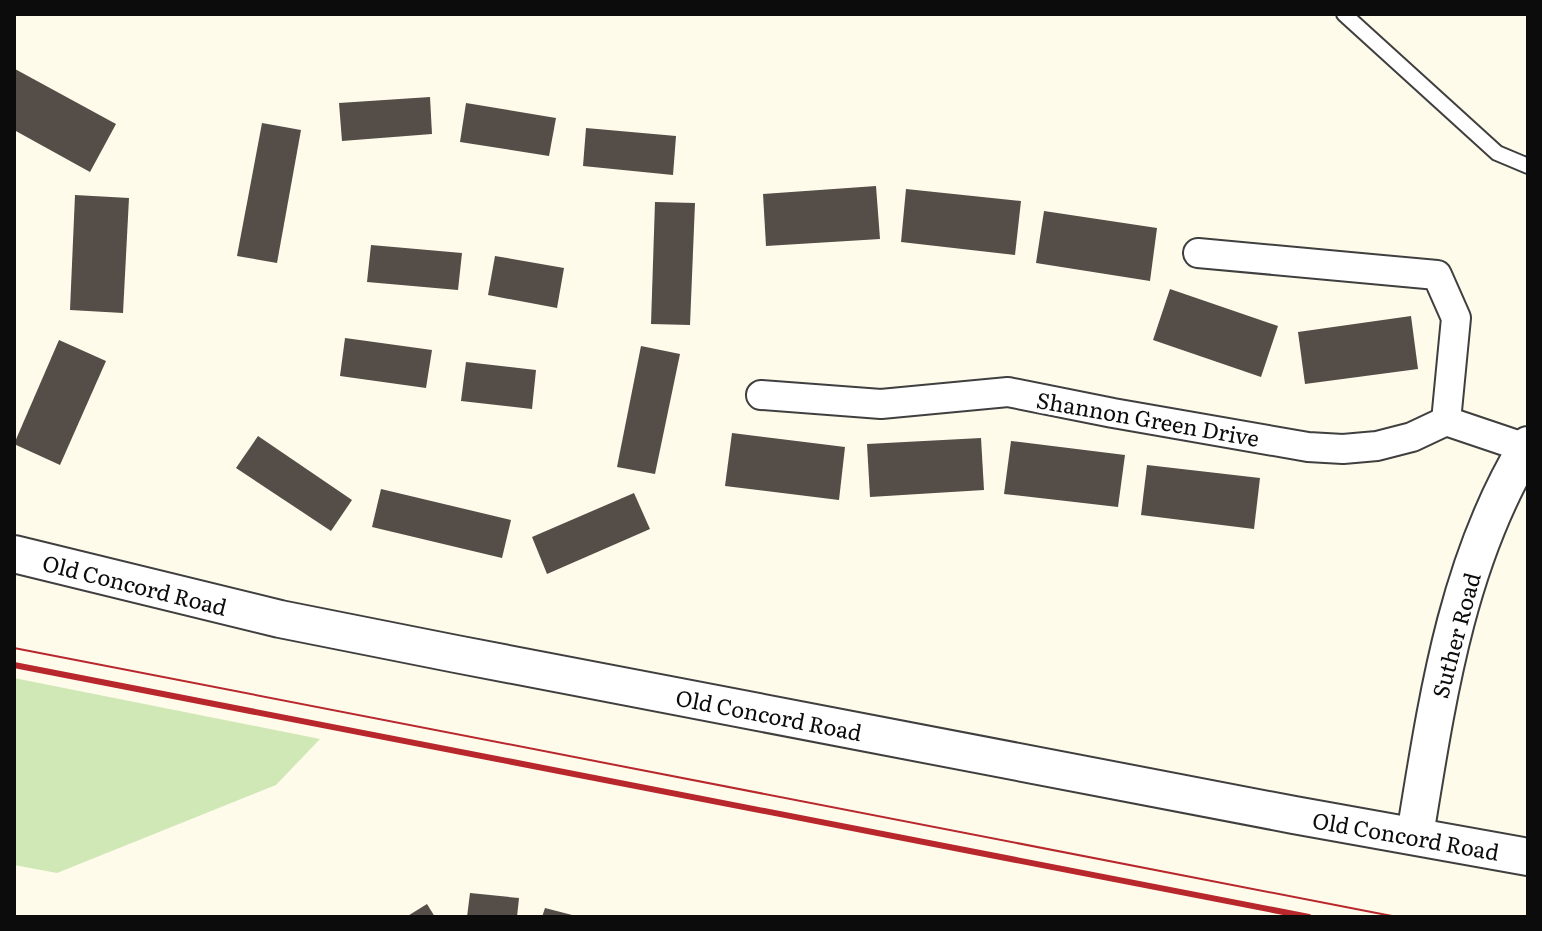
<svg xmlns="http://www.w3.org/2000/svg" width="1542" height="931" viewBox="0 0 1542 931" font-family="Literata,serif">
<rect width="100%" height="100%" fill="#fffbeb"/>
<path fill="#cfe8b6" d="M14,678l306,61 -44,46 -219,88 -43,-8z"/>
<g fill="#544d48">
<path d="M15,69l101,55 -26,48 -76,-42z"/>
<path d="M430,97l2,37 -90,7 -3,-38z"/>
<path d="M466,103l90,15 -7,38 -89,-14z"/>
<path d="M262,123l39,7 -24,133 -40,-7z"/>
<path d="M586,128l90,8 -3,39 -90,-9z"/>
<path d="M876,186l4,53 -114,7 -3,-52z"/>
<path d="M906,189l115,12 -6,54 -114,-13z"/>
<path d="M75,195l54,3 -6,115 -53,-3z"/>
<path d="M655,202l40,1 -5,122 -39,-1z"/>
<path d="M1044,211l113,17 -7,53 -114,-18z"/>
<path d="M371,245l91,8 -4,37 -91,-8z"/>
<path d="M495,256l69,12 -7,40 -69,-13z"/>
<path d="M1170,289l108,37 -17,51 -108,-37z"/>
<path d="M1411,316l7,53 -113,15 -7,-52z"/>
<path d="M345,338l87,12 -6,38 -86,-12z"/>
<path d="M59,340l47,21 -46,104 -46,-21z"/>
<path d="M641,346l39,8 -25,120 -38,-7z"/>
<path d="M466,362l70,8 -4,39 -71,-8z"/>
<path d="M732,433l113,14 -6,53 -114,-14z"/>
<path d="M258,436l94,64 -21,31 -95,-63z"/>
<path d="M981,438l3,52 -114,7 -3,-53z"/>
<path d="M1011,441l114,14 -7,52 -114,-13z"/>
<path d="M1147,465l113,13 -6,51 -113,-14z"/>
<path d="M381,489l130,31 -9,38 -130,-31z"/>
<path d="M634,493l16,36 -103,45 -15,-37z"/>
<path d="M470,893l49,5 -2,19h-50z"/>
<path d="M427,904l8,13h-29z"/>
<path d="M545,908l31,8v1h-34z"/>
</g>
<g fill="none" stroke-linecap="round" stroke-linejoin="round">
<g stroke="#3f3f3f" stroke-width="18">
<path id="service" d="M1344,14l153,139 31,13"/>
</g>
<g stroke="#3f3f3f" stroke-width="32">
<g id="minor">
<path d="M1198,253l239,22 19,43 -10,103"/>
<path d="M761,395l120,9 127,-12 105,21 195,34 35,2 34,-3 35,-9 34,-16 80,27"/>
</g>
</g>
<g stroke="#3f3f3f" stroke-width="40">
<g id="tertiary">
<path d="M14,554l266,65 176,35 838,161 234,42"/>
<path d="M1415,835c22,-134 41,-272 113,-390"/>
</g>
</g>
<use href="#service" stroke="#fff" stroke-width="14"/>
<use href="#minor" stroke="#fff" stroke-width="28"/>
<use href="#tertiary" stroke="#fff" stroke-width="36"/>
<path stroke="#b8272c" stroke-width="2" d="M14,648l1383,269"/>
<path stroke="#b8272c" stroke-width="6" d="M14,665l1295,252"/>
</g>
<g text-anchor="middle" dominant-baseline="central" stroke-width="8" stroke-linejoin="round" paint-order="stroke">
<g font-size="22" fill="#0c0c0c" stroke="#fff">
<text transform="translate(1148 418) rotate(10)">Shannon Green Drive</text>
<text transform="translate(135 584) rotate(14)">Old Concord Road</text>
<text transform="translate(1455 635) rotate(-75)">Suther Road</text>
<text transform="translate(769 714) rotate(11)">Old Concord Road</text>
<text transform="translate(1406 835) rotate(10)">Old Concord Road</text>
</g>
</g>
<rect width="1542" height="931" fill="none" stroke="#0c0c0c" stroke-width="32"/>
</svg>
